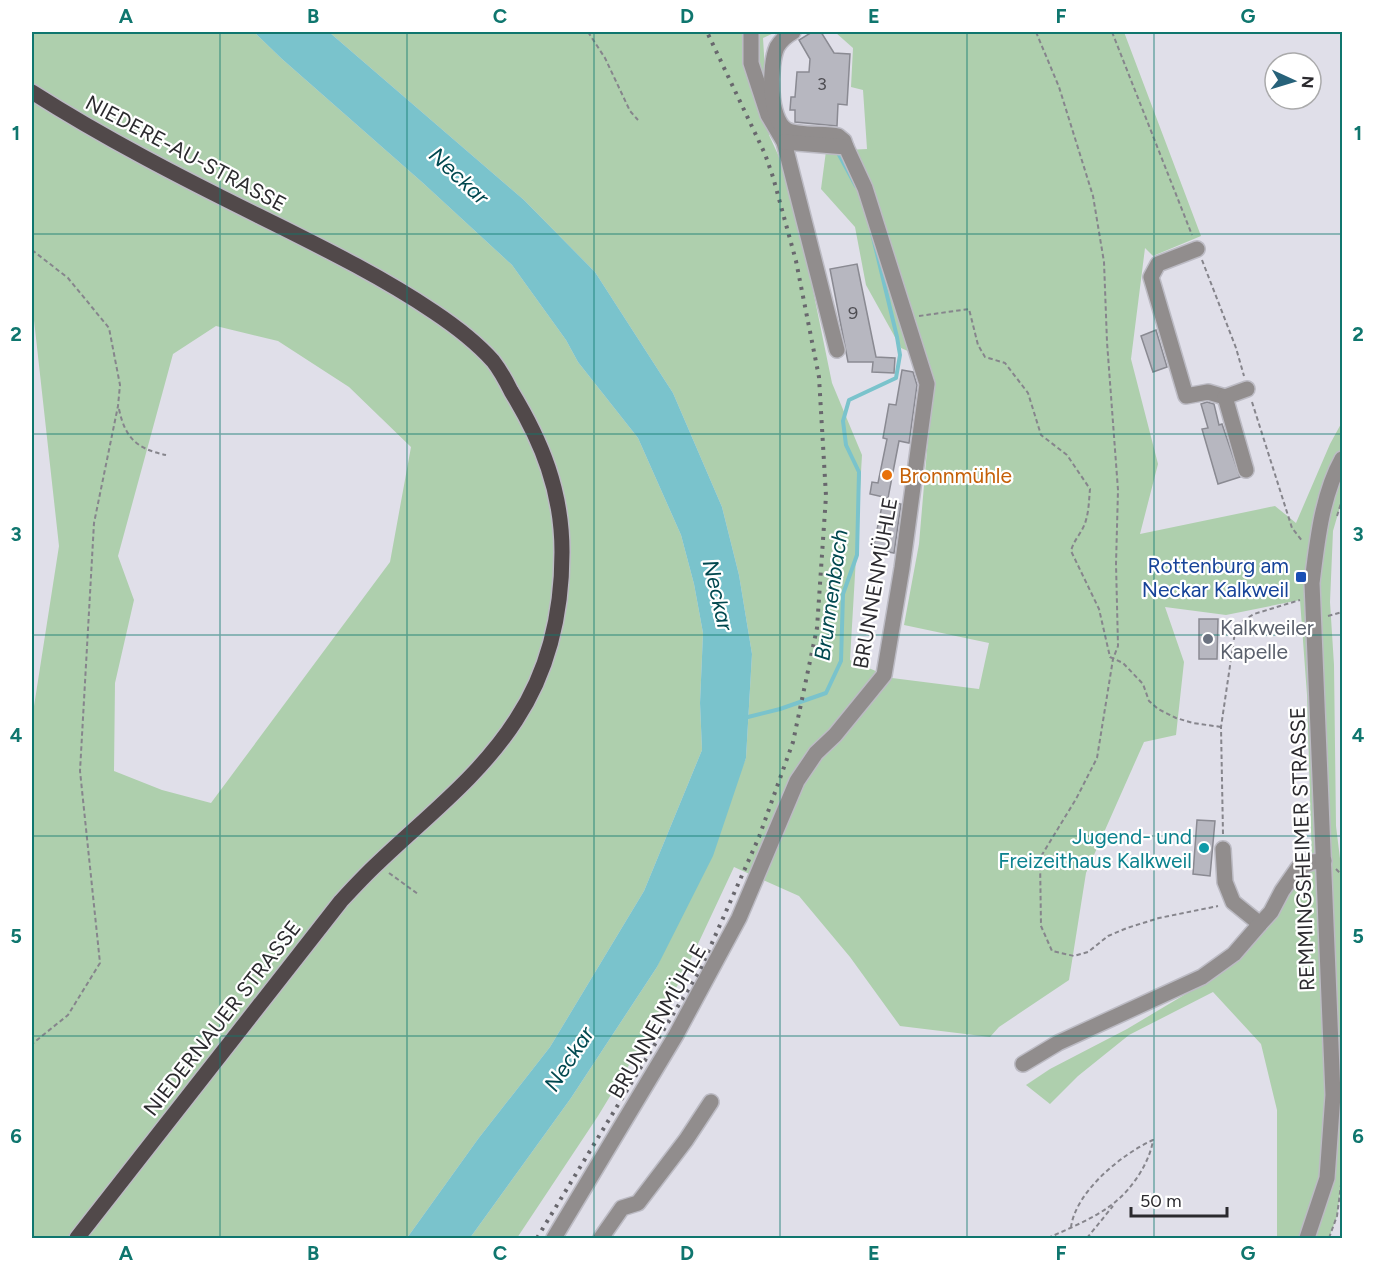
<svg xmlns="http://www.w3.org/2000/svg" width="1374" height="1270" viewBox="0 0 1374 1270" font-family="Figtree,sans-serif">
<rect width="100%" height="100%" fill="#e0dfe9"/>
<g fill="#aecfad" fill-rule="evenodd">
<path d="M32,32h222l28,27 141,124 89,82 54,75 12,22 60,76 43,97 13,49 9,49 -3,70 2,47 -58,141 -94,156 -72,92 -71,99h-375v-519l27,-173 -27,-244zM216,326l62,15 71,46 62,60 -21,115 -179,241 -49,-13 -48,-19 1,-88 19,-83 -16,-44 55,-202z"/>
<path d="M329,32h447l-13,6 6,97 22,48 41,200 30,72 -12,205 42,18 87,11 10,-46 -85,-18 15,-81 12,-141 -21,-51 -9,-4 -35,-63 -11,-58 -34,-38 5,-38 41,-2 -4,-59 -12,-3 2,-39 -18,-16h289l77,204 -48,20 -8,-8 -14,111 27,105 -18,70 135,-28 21,17 34,-79 12,-22v78l-9,31 -3,71 4,63 2,161 6,49v302l-5,39 -8,22h-52v-128l-16,-66 -48,-52 -84,43 -51,41 -28,28 -24,-19 24,-16 77,-40 99,-59 46,-51 26,-51 14,-6 -5,-167 -7,-95 -74,15 -61,-8 19,55 -8,73 -32,7 -58,131 -17,107 -70,47 -9,10 -90,-11 -50,-69 -51,-61 -65,-29 -52,111 -84,138 -81,122h-47l101,-140 86,-131 89,-209 6,-104 -13,-79 -17,-68 -49,-114 -78,-121 -71,-72z"/>
</g>
<path fill="#7ac3cc" d="M254,32h75l195,168 71,72 78,121 49,114 17,68 13,79 -6,104 -33,98 -56,111 -86,131 -101,140h-63l71,-99 72,-92 94,-156 58,-141 -2,-47 3,-70 -9,-49 -13,-49 -43,-97 -60,-76 -12,-22 -54,-75 -89,-82 -141,-124z"/>
<g fill="none" stroke-linecap="round" stroke-linejoin="round">
<g stroke="#7ac3cc" stroke-width="4">
<path d="M837,151l19,35"/>
<path d="M744,718l36,-9 46,-16 15,-32 2,-67 14,-39 2,-83 -13,-27 -3,-24 6,-21 47,-22 4,-23 -3,-18 -25,-104"/>
</g>
</g>
<g fill="#b7b7c0" stroke="#8a8a92" stroke-width="1.5">
<path d="M812,32h9l13,21 16,1 -3,51 -9,-1 -1,22 -42,-4v-12h-5l1,-13h4l2,-25h12l1,-13 -11,-19z"/>
<path d="M857,264l19,93 19,1 -1,15 -22,-1 1,-10h-25l-18,-93z"/>
<path d="M1156,330l11,37 -14,5 -12,-36z"/>
<path d="M902,370l11,2 4,13 -8,58 -10,-2 -11,57 -18,-4 2,-12 6,1 9,-44 -4,-1 6,-34 7,1z"/>
<path d="M1207,402l7,2 5,21 3,-1 18,53 -22,7 -16,-55 6,-1 -7,-24z"/>
<path d="M883,501l18,3 -7,49 -21,-4z"/>
<path d="M1199,619h19l-1,40h-18z"/>
<path d="M1197,820l18,1 -5,55 -17,-2z"/>
</g>
<g fill="none" stroke-linecap="round" stroke-linejoin="round">
<g stroke="#bcbbc4" stroke-width="18">
<g id="minor">
<path d="M751,32v31l17,52 16,27 53,208"/>
<path d="M793,32c-7,4 -12,8 -16,15 -8,18 -9,72 10,83 11,6 38,3 51,6l6,5 2,6"/>
<path d="M1197,249l-39,15 -7,13 35,119 22,-4 17,5"/>
<path d="M1246,470l-21,-73 22,-8"/>
<path d="M1223,849l2,33 8,20 27,22"/>
<path d="M1023,1064l35,-21 144,-66 32,-23 26,-30 11,-12 11,-21 16,-23 14,-6 12,-1"/>
<path d="M554,1238l122,-203 63,-117 58,-137 19,-28 19,-18 49,-60 18,-107 25,-184 -62,-196 -19,-41 -62,-5"/>
<path d="M601,1238l21,-30 16,-5 48,-63 25,-38"/>
<path d="M1307,1238l20,-60 6,-83 -21,-512c5,-41 10,-88 30,-124"/>
</g>
</g>
<g stroke="#bcbbc4" stroke-width="18">
<path id="major" d="M32,92c72,46 150,86 227,124 60,30 120,59 175,96 21,14 42,30 59,49 7,9 13,20 18,30 31,51 51,100 51,161 0,58 -13,118 -46,168 -36,56 -90,97 -138,143 -13,12 -25,25 -37,38l-264,337"/>
</g>
<g stroke="#86858c" stroke-width="2" stroke-dasharray="4.5 3" stroke-linecap="butt">
<path d="M588,32l17,26 25,53 8,9"/>
<path d="M1036,32l23,55 34,109 11,66 3,80 11,148 -2,74 2,82 -5,13 -16,99 -21,41 -36,59 1,68 11,25 22,5 14,-4 20,-16 19,-8 32,-10 59,-12"/>
<path d="M1112,32l80,203"/>
<path d="M32,250l36,28 41,50 11,57 -2,21 -24,117 -14,248 20,192 -32,52 -36,29"/>
<path d="M1202,260l34,88 8,28"/>
<path d="M919,316l50,-7 9,36 7,12 20,6 23,30 13,42 26,20 23,34c-1,10 -1,21 -4,31 -3,12 -12,19 -15,31l28,58 11,48 13,6 20,21 6,17 9,8 18,9 17,5 28,4"/>
<path d="M1252,402l40,126 11,14"/>
<path d="M119,409c6,29 18,40 47,46"/>
<path d="M1337,516l5,-16"/>
<path d="M1328,616l14,-4"/>
<path d="M1223,834l-2,-107 15,-102 18,-11 46,-14"/>
<path d="M1336,869l6,6"/>
<path d="M389,873l29,21"/>
<path d="M1048,1238c22,-10 47,-20 66,-35 18,-14 36,-41 39,-63 -31,14 -77,51 -82,87"/>
<path d="M1087,1238l26,-32"/>
<path d="M1329,1238l8,-22 5,-39"/>
</g>
<use href="#minor" stroke="#918d8d" stroke-width="15"/>
<use href="#major" stroke="#51494a" stroke-width="15"/>
<path stroke="#68676d" stroke-width="4" stroke-dasharray="3 6" stroke-linecap="butt" d="M537,1238l163,-268 59,-133 34,-95 24,-114 9,-132 -7,-119 -23,-116 -23,-84 -8,-23 -58,-122"/>
</g>
<path fill="none" stroke="#0f766e" stroke-width="1.5" stroke-opacity="0.55" d="M220,32v1206M407,32v1206M594,32v1206M780,32v1206M967,32v1206M1154,32v1206M32,234h1310M32,434h1310M32,635h1310M32,836h1310M32,1036h1310"/>
<circle fill="#e8710a" stroke="#fff" stroke-width="2" cx="887" cy="475" r="6"/>
<rect fill="#1a4fb4" stroke="#fff" stroke-width="2" x="1295" y="571" width="12" height="12" rx="3"/>
<circle fill="#6b7280" stroke="#fff" stroke-width="2" cx="1208" cy="639" r="6"/>
<circle fill="#0f9aa8" stroke="#fff" stroke-width="2" cx="1204" cy="848" r="6"/>
<g text-anchor="middle" dominant-baseline="central" stroke-width="4.5" stroke-linejoin="round" paint-order="stroke">
<g font-size="18" fill="#4e4d52">
<text x="822" y="84">3</text>
<text x="853" y="313">9</text>
</g>
<g font-size="21" fill="#2b2a2e" stroke="#fff">
<text transform="translate(186 153) rotate(28)">NIEDERE-AU-STRASSE</text>
<text transform="translate(875 583) rotate(-80)">BRUNNENMÜHLE</text>
<text transform="translate(1302 849) rotate(-92)">REMMINGSHEIMER STRASSE</text>
<text transform="translate(222 1018) rotate(-52)">NIEDERNAUER STRASSE</text>
<text transform="translate(657 1021) rotate(-60)">BRUNNENMÜHLE</text>
</g>
<g font-size="21" fill="#c56008" stroke="#fff" text-anchor="start">
<text x="899" y="475">Bronnmühle</text>
</g>
<g font-size="21" fill="#164399" stroke="#fff" text-anchor="end">
<text x="1289" y="565">Rottenburg am<tspan x="1289" dy="24">Neckar Kalkweil</tspan></text>
</g>
<g font-size="21" fill="#5b616d" stroke="#fff" text-anchor="start">
<text x="1220" y="627">Kalkweiler<tspan x="1220" dy="24">Kapelle</tspan></text>
</g>
<g font-size="21" fill="#0d838f" stroke="#fff" text-anchor="end">
<text x="1192" y="836">Jugend- und<tspan x="1192" dy="24">Freizeithaus Kalkweil</tspan></text>
</g>
<g font-size="22" font-style="italic" fill="#01484f" stroke="#fff">
<text transform="translate(459 176) rotate(43)">Neckar</text>
<text transform="translate(718 595) rotate(77)">Neckar</text>
<text transform="translate(831 595) rotate(-82)">Brunnenbach</text>
<text transform="translate(569 1059) rotate(-57)">Neckar</text>
</g>
</g>
<rect width="1374" height="1270" fill="none" stroke="#ffffff" stroke-width="66"/>
<g transform="translate(1293 81) rotate(94)"><circle r="28" fill="#ffffff" stroke="#aaaaab" stroke-width="1.5"/>
<path d="M0-4.5L10 22L0 15L-10 22Z" fill="#27627a"/>
<text y="-9" font-size="16" font-weight="bold" text-anchor="middle" fill="#2b2a2e">N</text>
</g>
<path d="M1131 1207v9h96v-9" fill="none" stroke="#2b2a2e" stroke-width="3"/>
<text x="1140" y="1207" font-size="18" fill="#2b2a2e" stroke="#ffffff" stroke-width="4.5" paint-order="stroke">50 m</text>
<rect x="33" y="33" width="1308" height="1204" fill="none" stroke="#0f766e" stroke-width="2"/>
<g font-size="20" text-anchor="middle" font-weight="bold" fill="#0f766e">
<text x="126" y="23">A</text>
<text x="313" y="23">B</text>
<text x="500" y="23">C</text>
<text x="687" y="23">D</text>
<text x="874" y="23">E</text>
<text x="1061" y="23">F</text>
<text x="1248" y="23">G</text>
<text x="16" y="140">1</text>
<text x="1358" y="140">1</text>
<text x="16" y="341">2</text>
<text x="1358" y="341">2</text>
<text x="16" y="541">3</text>
<text x="1358" y="541">3</text>
<text x="16" y="742">4</text>
<text x="1358" y="742">4</text>
<text x="16" y="943">5</text>
<text x="1358" y="943">5</text>
<text x="16" y="1143">6</text>
<text x="1358" y="1143">6</text>
<text x="126" y="1260">A</text>
<text x="313" y="1260">B</text>
<text x="500" y="1260">C</text>
<text x="687" y="1260">D</text>
<text x="874" y="1260">E</text>
<text x="1061" y="1260">F</text>
<text x="1248" y="1260">G</text>
</g>
</svg>
